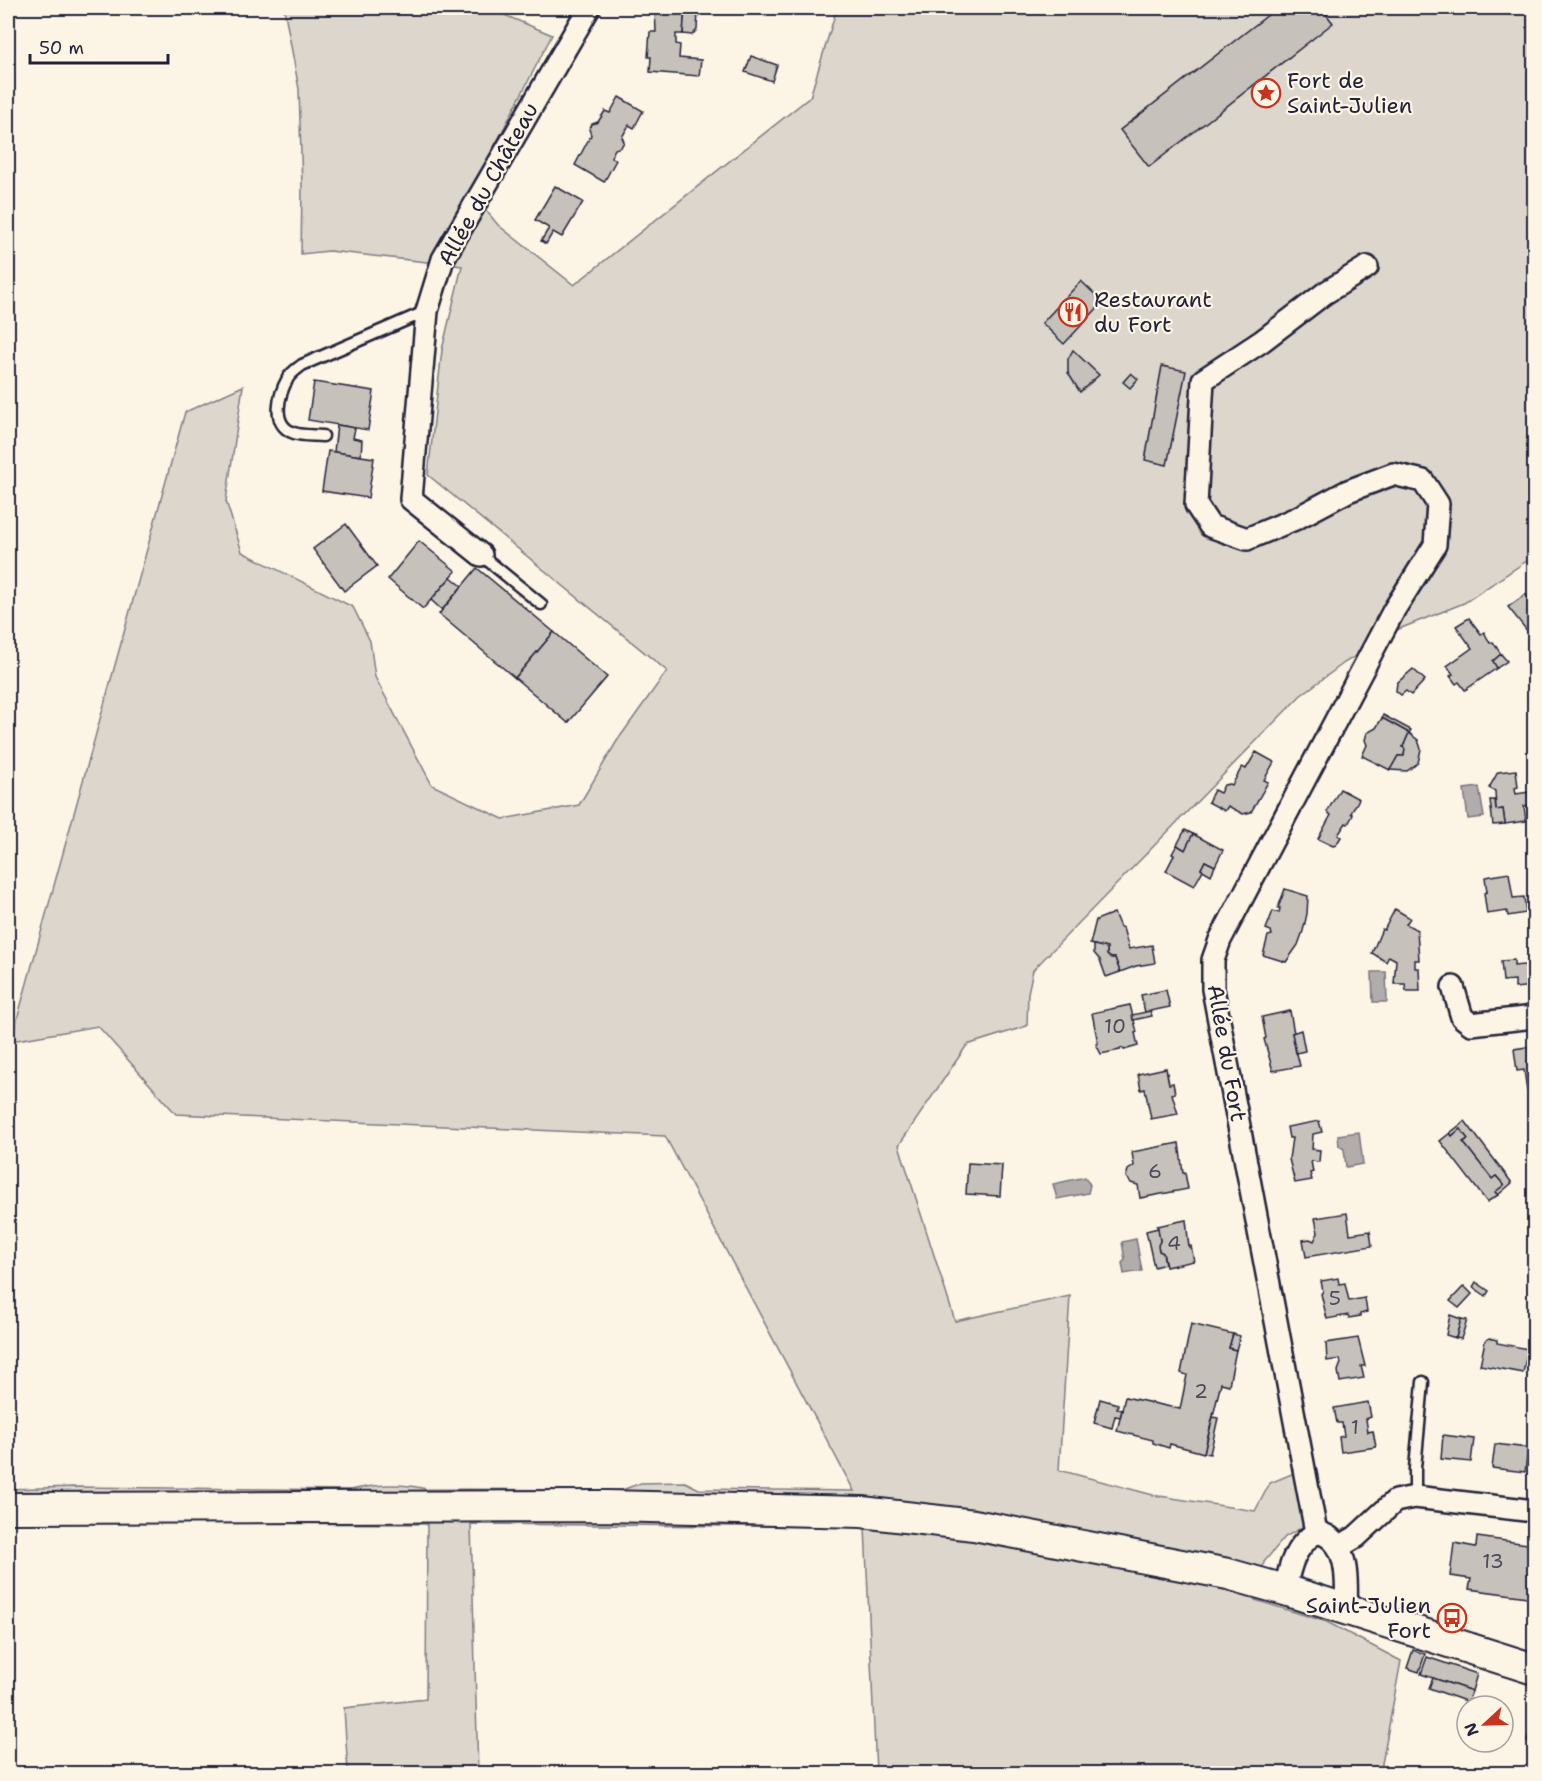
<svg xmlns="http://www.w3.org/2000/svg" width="1542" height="1781" viewBox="0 0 1542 1781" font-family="'Shantell Sans',sans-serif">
<rect width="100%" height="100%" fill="#fcf5e5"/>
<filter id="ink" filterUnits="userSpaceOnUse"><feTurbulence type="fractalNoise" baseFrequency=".0167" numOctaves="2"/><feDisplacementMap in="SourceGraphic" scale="12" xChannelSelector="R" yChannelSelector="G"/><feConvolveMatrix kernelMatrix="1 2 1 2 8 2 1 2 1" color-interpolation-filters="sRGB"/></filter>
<g filter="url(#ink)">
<path fill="#dcd6cc" stroke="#7f7c84" stroke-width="1.5" d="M284,8h204l64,27 -81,157 27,33 76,60 236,-188 27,-89h697v548l-70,47 -65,26 -55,34 -44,33 -267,274 -5,23 -1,33 -60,19 -68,100 56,176 115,-25 -11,174 94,25 102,16 15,-28 24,-10 14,51 -23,13 -21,25 -9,38 72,22 74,39 -20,108 16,4h-521l-11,-246 -394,-3 7,249h-130l-4,-65 82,-9 1,-175 -419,-2v-33l66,-2 277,3c24,-6 52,-7 75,-1l196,1 19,-7 44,-1 14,7 155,2 -189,-355 -489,-22 -78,-88 -87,15 174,-629 58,-26 -17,115 16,51 111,55 17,34 5,36 57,108 71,34 76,-14 38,-64 50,-70 -239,-196 14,-125 20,-84 -133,-15 -28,3 1,-67 -3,-98z"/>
<g fill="#b2adab" stroke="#78757e" stroke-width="1.5">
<path d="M1479,787l5,30 -16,2 -4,-30z"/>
<path d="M1372,972h14l1,30h-14z"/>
<path d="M1359,1132l4,32 -17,3 -2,-18 -5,-3 -1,-11z"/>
<path d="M1085,1177l5,8 -2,8 -31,6 -4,-15z"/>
<path d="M1136,1239l6,32 -18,3 -2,-11 3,-3 -3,-18z"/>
</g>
<g fill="#c6c1bb" stroke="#22223b" stroke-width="1.5">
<path d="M655,8h30l-2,26h-7v10l4,1 -1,13 22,2 -2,16 -49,-4 1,-15h-3l2,-25h6z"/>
<path d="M685,8h10l3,2 -1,20 -5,5 -9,-1z"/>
<path d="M1277,8h44l12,15 -184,144 -29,-37z"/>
<path d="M751,56l26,9 -5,16 -27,-9z"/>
<path d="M619,97l24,14 -9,17 -5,-3 -7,12 2,5 -3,5 -6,2 -4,8 5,3 -12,22 -29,-17 16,-30 -2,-6 3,-5 6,-2 7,-11 5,2z"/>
<path d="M555,186l28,16 -21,35 -9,-5 -7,12 -5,-3 8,-13 -14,-8z"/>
<path d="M1081,281l22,21 -39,42 -22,-21z"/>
<path d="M1073,350l26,25 -19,17 -12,-19v-14z"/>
<path d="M1162,366l24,5 -19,94 -22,-5z"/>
<path d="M1131,373l7,6 -8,9 -7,-6z"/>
<path d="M314,382l60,9 -6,39 -60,-10z"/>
<path d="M337,425l18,3 -2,10 9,2 -1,16 -27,-4z"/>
<path d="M328,451l46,7 -6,40 -46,-7z"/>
<path d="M346,524l31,42 -33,25 -31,-42z"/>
<path d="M419,541l37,30 -33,38 -35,-30z"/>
<path d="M477,568l77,64 -39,46 -76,-64z"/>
<path d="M451,577l11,9 -20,24 -11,-10z"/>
<path d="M1526,594l3,6 5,-3v30l-6,5 -20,-25z"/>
<path d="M1469,618l12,16 3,-2 6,11 3,-1 8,12 -8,7 4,7 -32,22 -6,-8 -3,2 -6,-8 3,-2 -6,-8 25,-18 -16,-22z"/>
<path d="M554,632l53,45 -39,46 -53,-45z"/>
<path d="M1501,654l6,7 -10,7 -4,-7z"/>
<path d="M1413,669l12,11 -14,15 -5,-4 -5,4 -5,-4 1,-8z"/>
<path d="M1383,715l28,15 -2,3 -27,-15z"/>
<path d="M1382,718l27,15 -6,14 2,2 -1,7h-6l-8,14 -28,-14 5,-11 -2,-5 2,-7 9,-5z"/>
<path d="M1409,733l9,7 3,9 -3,14 -11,8 -17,-1 8,-14h6l1,-7 -2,-2z"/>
<path d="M1256,752l18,10 -10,18 4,2 -17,30 -8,2 -15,-8 -3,5 -17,-9 6,-12 6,3 4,-8 6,-1 2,1 10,-18 4,2z"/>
<path d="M1516,770l2,17 -3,1 1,6 13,-2 2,13 -7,1 2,15 -21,3 -2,-15 -7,1 -1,-19 -6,-3 9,-16z"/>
<path d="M1340,789l19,10 -8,14 2,2 -5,9 -2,-1 -8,12 3,2 -5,8 -3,1 -15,-7 13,-24 -4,-3z"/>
<path d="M1490,800h5l1,10 7,-1 2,15 -12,1z"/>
<path d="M1185,830l8,4 -8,16 -8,-5z"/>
<path d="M1193,834l30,16 -8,16 -10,-5 -4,8 2,1 -9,16 -28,-15 8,-16 -2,-1 5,-9 8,5z"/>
<path d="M1205,861l10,5 -4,9 -10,-6z"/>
<path d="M1509,873l4,25 11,-1 2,16 -18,3 -1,-5 -20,3 -3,-21 3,-1 -2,-15z"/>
<path d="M1285,889l23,7 -1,18 -4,17 -5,14 -12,17 -23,-7 5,-19 4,-1 -1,-4 -5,-2 7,-18 6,2 1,-5h-2z"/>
<path d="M1395,909l15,9 -4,6 11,6 2,30h-4v8h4l1,23h-14l-1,-7h-11l2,-24 -7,-4 -3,6 -14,-9 10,-24 2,1z"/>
<path d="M1114,913l6,14 3,1 6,21 23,-4 3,18 -19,3 -16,6 -5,-14h-4l-4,-3v-7l-17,-4 6,-24z"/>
<path d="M1094,945l13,3v7l4,3h4l5,14 -14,5 -6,-17 -6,-7z"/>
<path d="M1514,960v6l20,-2v22l-19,2v-8l-12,1 -2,-20z"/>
<path d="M1166,990l4,17 -25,5 -4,-17z"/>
<path d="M1130,1005l7,27 -2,1 3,13 -14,4 -1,-2 -4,1 1,1 -19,4 -5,-10 2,-1 -6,-30z"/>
<path d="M1150,1011l2,5 -19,4 -1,-5z"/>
<path d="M1290,1011l4,22h-2l8,33 -27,5 -9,-32 2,-1 -4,-21z"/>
<path d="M1301,1030l4,21 -9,2 -4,-20z"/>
<path d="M1533,1046l1,44 -7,1 -3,-21 -7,1 -3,-22z"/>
<path d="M1166,1068l3,16 4,-1 2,10 -3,1 6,20 -27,5 -6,-30 -4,1 -3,-16z"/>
<path d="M1319,1121l3,11 -9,2 -1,15 8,1 -1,12 -8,-1 2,11 -3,1 2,7 -17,3 -6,-24 3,-21h-3l-2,-11z"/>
<path d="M1465,1121l47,62 -14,12 -3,-3 9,-7 -8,-9 -4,3 -29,-37 5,-3 -8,-10 -8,7 -2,-3z"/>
<path d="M1460,1129l8,10 -5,3 29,37 4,-3 8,9 -9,7 3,3 -11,7 -47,-61 10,-8 2,3z"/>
<path d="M1179,1143l4,30h2l3,16 -48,9 -2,-13 -7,-2 -5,-6 2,-7 6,-4 -2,-14z"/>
<path d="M968,1163l34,2 -2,31 -34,-2z"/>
<path d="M1347,1213l3,21 20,-3 2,15 -66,11 -3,-17 7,-1 4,2 4,-8 -3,-15z"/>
<path d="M1186,1220l3,27 2,-1 3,15 -28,6 -3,-14 -4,-2 -1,-6 2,-4 -3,-15z"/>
<path d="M1158,1228l2,13 -2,4 1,6 4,2 2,11 -11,3 -8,-36z"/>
<path d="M1338,1278l1,6 6,-1 4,18 16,-3 2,14 -7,2v2l-11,2 -1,-3 -21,4 -6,-25 2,-3 -2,-10z"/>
<path d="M1476,1282l13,9 -3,5 -13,-9z"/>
<path d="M1464,1286l8,8 -13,14 -9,-7z"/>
<path d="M1450,1315l11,4 -5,19 -10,-3z"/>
<path d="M1461,1319l6,1 -6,19 -5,-1z"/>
<path d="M1191,1324l42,10 -4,14 7,2 -7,35 -8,-2 -17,70 -34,-9 -1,4 -16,-5v-3l-36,-9 8,-34 55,12 7,-34 -6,-2z"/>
<path d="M1233,1334l7,2 -4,14 -7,-2z"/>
<path d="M1358,1338l7,28h-4l3,12 -24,4 -2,-11 3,-8 -1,-4 -13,2 -1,-18z"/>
<path d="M1489,1338l8,2v3l31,6 -5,24 -43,-8 5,-24z"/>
<path d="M1100,1399l18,5 -1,4 5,2 -2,7 -5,-1 -3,12 -18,-5z"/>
<path d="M1368,1402l3,15 -5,2 2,13 5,-1 3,16 -35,5 -2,-15 5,-1 -2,-13h-5l-3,-15z"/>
<path d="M1213,1417l5,1 -8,36 -6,-1z"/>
<path d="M1443,1435l31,4 -3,23 -30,-3z"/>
<path d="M1495,1444l33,4 -3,24 -33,-4z"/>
<path d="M1477,1537l57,8v53l-65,-9 2,-10 -21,-3 4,-33 22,4z"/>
<path d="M1413,1650l12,4 -6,18 -12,-4z"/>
<path d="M1427,1657l50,17 -5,17 -51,-17z"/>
<path d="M1433,1678l39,13 -4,11 -39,-14z"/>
<path d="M1533,1721h1v22l-7,-2z"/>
</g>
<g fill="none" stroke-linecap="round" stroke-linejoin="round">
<g stroke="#22223b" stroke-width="15">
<g id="service">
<path d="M323,436c-9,-1 -21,0 -29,-3 -24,-8 -15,-39 -6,-55 3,-5 9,-9 14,-13l125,-54"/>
<path d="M481,555l60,49"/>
<path d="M1415,1497v-29l8,-86"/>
</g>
</g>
<g stroke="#22223b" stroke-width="26">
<g id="minor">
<path d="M481,555l-70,-56 16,-188 16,-52 146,-251"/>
<path d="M1453,987l9,30 9,7 63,-7"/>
<path d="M1316,1532l-103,-543v-29l7,-20 174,-330 41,-65 3,-41 -15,-23 -30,-7 -45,17 -51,27 -50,21 -37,-13 -14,-21 7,-125 59,-39 63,-48 42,-26"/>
<path d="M1339,1547l17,-10 39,-36 20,-4 119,14"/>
<path d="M1285,1590c5,-26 9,-42 31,-58 34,6 31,51 30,77"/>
</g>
</g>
<g stroke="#22223b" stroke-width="34">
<path id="secondary" d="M8,1508l598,-2 256,6 112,13 254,49 57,16 249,79"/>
</g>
<use href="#service" stroke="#fcf5e5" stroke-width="10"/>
<use href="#minor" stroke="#fcf5e5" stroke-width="21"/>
<use href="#secondary" stroke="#fcf5e5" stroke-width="30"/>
</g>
</g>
<defs>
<g id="sight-ring" transform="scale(1.5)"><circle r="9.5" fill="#fcf5e5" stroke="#c8321e" stroke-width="1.5"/><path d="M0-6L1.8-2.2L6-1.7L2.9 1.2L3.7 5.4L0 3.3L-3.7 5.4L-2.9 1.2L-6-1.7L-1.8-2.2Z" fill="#c8321e"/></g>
<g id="restaurant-ring" transform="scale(1.5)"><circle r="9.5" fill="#fcf5e5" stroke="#c8321e" stroke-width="1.5"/><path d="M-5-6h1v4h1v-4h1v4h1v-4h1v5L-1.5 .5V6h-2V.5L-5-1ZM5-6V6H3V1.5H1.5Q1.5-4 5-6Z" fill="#c8321e"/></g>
<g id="bus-ring" transform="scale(1.5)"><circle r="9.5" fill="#fcf5e5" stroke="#c8321e" stroke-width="1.5"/><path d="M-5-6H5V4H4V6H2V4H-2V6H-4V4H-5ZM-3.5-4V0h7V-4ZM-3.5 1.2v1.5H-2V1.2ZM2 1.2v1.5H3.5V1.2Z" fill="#c8321e"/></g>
</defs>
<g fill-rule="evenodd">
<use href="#sight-ring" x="1266" y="93"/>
<use href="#restaurant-ring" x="1073" y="312"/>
<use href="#bus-ring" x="1452" y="1618"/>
</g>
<g text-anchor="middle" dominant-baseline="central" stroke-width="4.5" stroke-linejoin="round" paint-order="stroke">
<g font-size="20" fill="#4b4a5b">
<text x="1115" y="1026">10</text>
<text x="1155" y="1171">6</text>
<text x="1174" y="1243">4</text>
<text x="1335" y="1298">5</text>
<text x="1201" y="1391">2</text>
<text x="1355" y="1427">1</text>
<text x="1493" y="1561">13</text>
</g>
<g font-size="22" fill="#22223b" stroke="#fcf5e5" text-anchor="start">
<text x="1287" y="80">Fort de<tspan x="1287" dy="25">Saint-Julien</tspan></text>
<text x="1094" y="299">Restaurant<tspan x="1094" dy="25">du Fort</tspan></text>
<text x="1431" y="1605" text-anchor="end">Saint-Julien<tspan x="1431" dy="25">Fort</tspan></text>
</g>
<g font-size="22" fill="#22223b" stroke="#fcf5e5">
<text transform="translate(488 184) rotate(-61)">Allée du Château</text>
<text transform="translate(1227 1053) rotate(80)">Allée du Fort</text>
</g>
</g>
<rect width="1542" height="1781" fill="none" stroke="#fcf5e5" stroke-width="30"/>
<rect x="15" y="15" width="1512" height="1751" fill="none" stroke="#22223b" stroke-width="2" filter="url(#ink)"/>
<g transform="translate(1485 1724) rotate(248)"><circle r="28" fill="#fcf5e5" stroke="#a5a1a1" stroke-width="1.5"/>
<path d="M0-4.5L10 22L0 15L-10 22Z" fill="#c8321e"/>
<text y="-9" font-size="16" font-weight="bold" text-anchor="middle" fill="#22223b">N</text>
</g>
<path d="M30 54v9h138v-9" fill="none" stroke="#22223b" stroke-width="3"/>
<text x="39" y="54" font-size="18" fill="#22223b" stroke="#fcf5e5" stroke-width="4.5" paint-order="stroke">50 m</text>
</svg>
